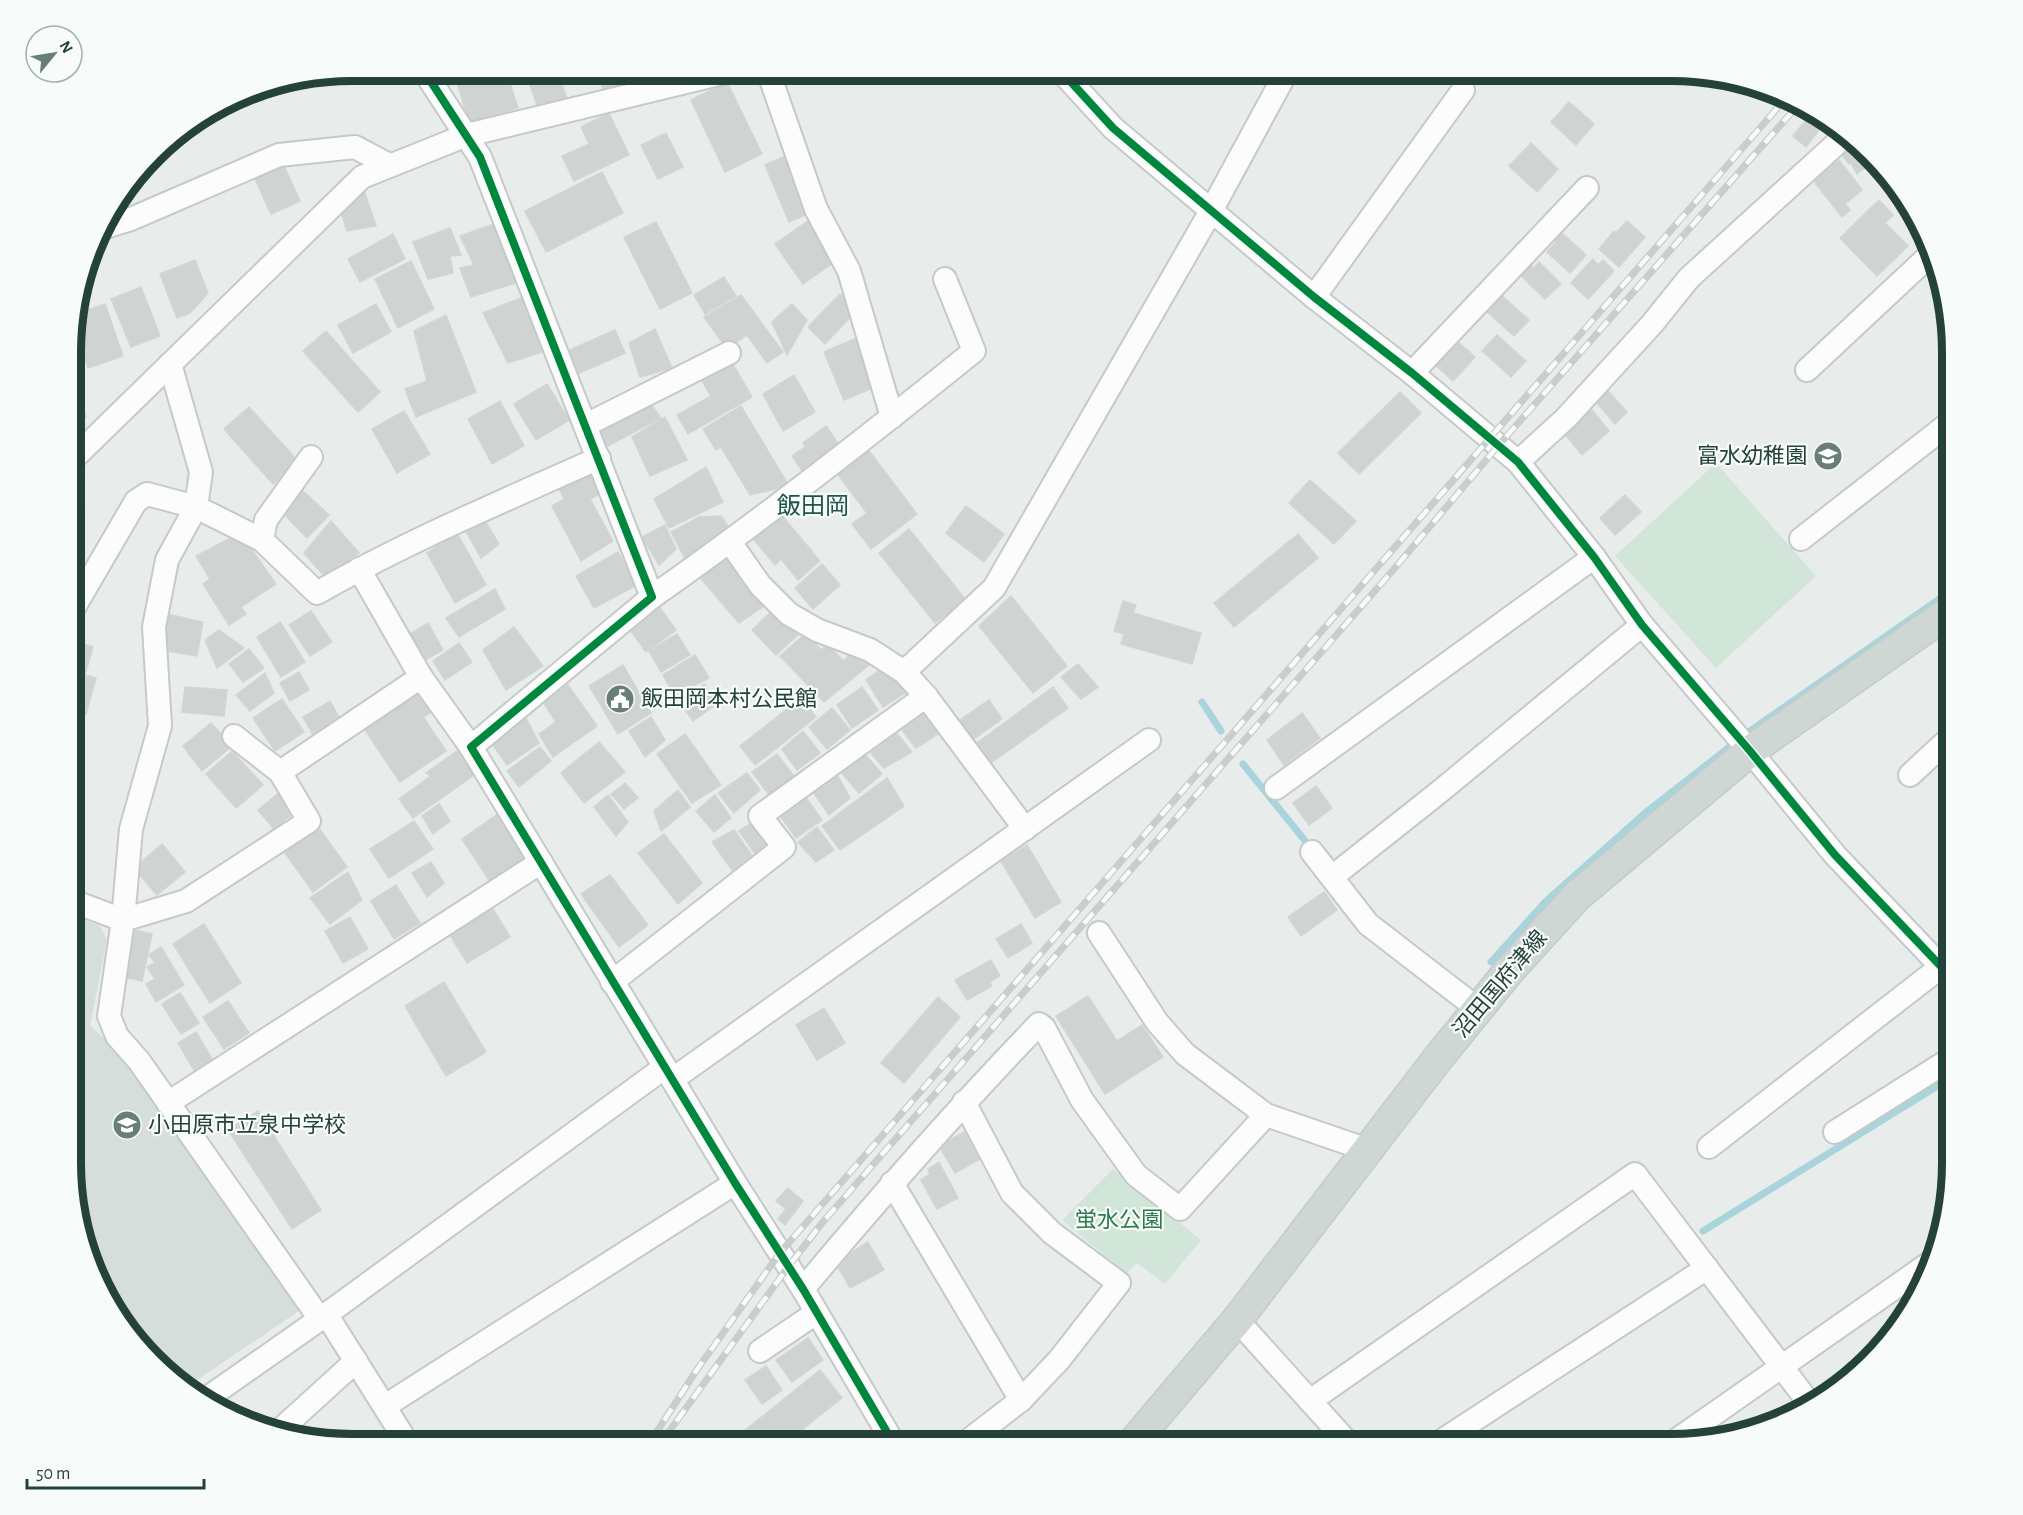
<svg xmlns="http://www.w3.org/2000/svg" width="2023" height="1515" viewBox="0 0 2023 1515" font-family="'Alegreya Sans','Noto Sans JP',sans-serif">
<rect width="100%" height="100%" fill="#e8edeb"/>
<path fill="#d6dedb" d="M72,916l28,10 7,14 -17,86 49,41 176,233 -128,87 -20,-12 -67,-87 -29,-106z"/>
<g fill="#d1e6d8">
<path d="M1716,463l100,113 -100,92 -101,-112z"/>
<path d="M1113,1169l88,71 -36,44 -28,-21 -11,10 -64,-53z"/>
</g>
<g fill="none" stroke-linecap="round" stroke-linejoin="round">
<g stroke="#a9d4db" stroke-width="7">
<path d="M181,132l13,-8"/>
<path d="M1202,702l19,29"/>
<path d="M1243,764l63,78"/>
<path d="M1491,962l55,-61 99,-88 105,-82 202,-141"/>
<path d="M1703,1231l249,-154"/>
</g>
</g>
<g fill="#cfd4d2" stroke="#d1d6d4" stroke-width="1.5">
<path d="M496,71h10l12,37 -49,15 -12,-41z"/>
<path d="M525,71h32l10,27 -29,10z"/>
<path d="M597,71h44l2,8 -39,13z"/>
<path d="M659,71h23l1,2 -23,4z"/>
<path d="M727,82l35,72 -37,18 -34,-72z"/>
<path d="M1569,102l25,22 -18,21 -25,-23z"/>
<path d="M609,113l20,42 -55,26 -12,-25 27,-12 -8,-17z"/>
<path d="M1812,113l14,8 -20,26 -13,-11z"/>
<path d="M666,133l17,34 -25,12 -17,-34z"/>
<path d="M1531,143l27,26 -21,23 -28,-26z"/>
<path d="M1846,144l11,13 -8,7 -8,-10z"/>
<path d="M790,154l24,57 -25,11 -24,-57z"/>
<path d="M1858,158l7,10 -8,6 -6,-11z"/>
<path d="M1839,160l23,30 -17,14 5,6 -8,7 -27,-34 -1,-4z"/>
<path d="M284,166l16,35 -29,13 -16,-35z"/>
<path d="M602,172l21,41 -77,39 -21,-41z"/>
<path d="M364,190l12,36 -29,5 -7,-22z"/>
<path d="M1879,200l14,15 -8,8 23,23 -31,30 -37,-38z"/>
<path d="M809,220l28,40 -34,24 -28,-40z"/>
<path d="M1627,221l18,16 -26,30 -20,-18 15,-18 2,2z"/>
<path d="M656,222l36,71 -32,16 -36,-72z"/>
<path d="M494,224l25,58 -48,15 -11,-29 14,-3 -14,-29z"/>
<path d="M450,228l11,27 -11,1 3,17 -25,6 -15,-37z"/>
<path d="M1561,232l25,23 -16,18 -23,-21 9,-10 -2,-3z"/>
<path d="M393,234l12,25 -45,23 -12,-23z"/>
<path d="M1593,259l5,6 5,-5 11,11 -26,28 -17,-16z"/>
<path d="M195,260l13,33 -18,20 -13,5 -17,-44z"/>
<path d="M411,261l23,48 -36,19 -23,-49z"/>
<path d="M1539,262l22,22 -16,15 -26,-25 10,-11 5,5z"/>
<path d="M724,277l12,19 -31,18 -11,-19z"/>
<path d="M141,287l19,49 -29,11 -20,-48z"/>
<path d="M840,294l17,16 -32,34 -17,-17z"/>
<path d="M1500,294l29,26 -15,16 -29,-26z"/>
<path d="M741,295l42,57 -16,11 -20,-28 -20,14 -23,-32z"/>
<path d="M521,298l27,52 -40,13 -25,-50z"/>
<path d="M105,304l18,52 -35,12 -15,-44v-9z"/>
<path d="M376,304l15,28 -38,21 -15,-28z"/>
<path d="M792,304l15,16 -20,35 -15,-33z"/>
<path d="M446,315l30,77 -60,25 -11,-28 22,-8 -13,-50z"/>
<path d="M655,329l17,39 -32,9 -11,-34z"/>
<path d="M615,330l10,23 -52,23 -10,-23z"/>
<path d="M326,331l54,61 -22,20 -55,-61z"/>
<path d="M1497,335l29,26 -15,16 -29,-26z"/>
<path d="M859,337l21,48 -36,15 -20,-48z"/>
<path d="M1457,341l18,16 -22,24 -18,-16z"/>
<path d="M728,356l24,41 -64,37 -11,-19 34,-19 -13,-22z"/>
<path d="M794,375l21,37 -32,19 -20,-37z"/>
<path d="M73,382l13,35 -13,5z"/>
<path d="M547,384l22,36 -33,20 -22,-36z"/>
<path d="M1608,391l19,21 -12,12 -19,-22z"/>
<path d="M1400,392l21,21 -62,61 -21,-21z"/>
<path d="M647,399l14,19 -55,29 -11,-23z"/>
<path d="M500,401l24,45 -32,18 -24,-45z"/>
<path d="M741,406l48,80 -39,9 -29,-48 -5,3 -13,-21z"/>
<path d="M249,407l49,54 -25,23 -49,-55z"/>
<path d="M1592,410l17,21 -27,24 -18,-22z"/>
<path d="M404,411l26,43 -33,19 -25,-44z"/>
<path d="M665,417l22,43 -37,16 -18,-39z"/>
<path d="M826,426l14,20 -37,26 -11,-16 13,-9 -2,-4z"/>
<path d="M866,447l51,67 -46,35 -19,-25 15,-11 -32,-42z"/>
<path d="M590,467l14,25 -14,7 23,42 -32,20 -29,-55 12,-7 -7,-14z"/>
<path d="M706,467l17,35 -54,26 -15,-29z"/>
<path d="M1310,480l46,41 -22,23 -45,-41z"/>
<path d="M1952,480v19l-8,-13z"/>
<path d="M303,491l26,24 -22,23 -25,-26z"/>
<path d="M1625,495l16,17 -26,23 -15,-17z"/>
<path d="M966,506l38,28 -20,28 -38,-29z"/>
<path d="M779,512l41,49 -22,19 -17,-21 -6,6 -24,-29z"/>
<path d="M482,516l17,28 -18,14 -18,-32z"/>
<path d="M721,516l13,19 -46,29 -17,-32 28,-15z"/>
<path d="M331,521l28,32 -33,25 -22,-25z"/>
<path d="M665,525l11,24 -17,16 -17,-28z"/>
<path d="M909,529l56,70 -30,24 -56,-70z"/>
<path d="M240,533l36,51 -35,23 5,7 -17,11 -26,-41 7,-5 -14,-23z"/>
<path d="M457,533l29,52 -31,18 -28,-50z"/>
<path d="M1298,534l20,24 -84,69 -20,-24z"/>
<path d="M727,551l40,53 -28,19 -42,-49z"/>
<path d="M618,552l19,33 -43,23 -18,-32z"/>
<path d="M822,564l18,21 -27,24 -18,-21z"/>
<path d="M495,589l10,20 -46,28 -13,-19z"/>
<path d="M1011,596l56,70 -34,27 -54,-67z"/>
<path d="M1123,601l13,4 -3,8 68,20 -9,31 -71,-20 3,-10 -10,-3z"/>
<path d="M660,608l16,22 -30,22 -16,-22z"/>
<path d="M775,608l24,26 -23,21 -24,-25z"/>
<path d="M311,611l21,31 -22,14 -21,-31z"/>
<path d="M163,613l40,9 -6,34 -36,-6z"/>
<path d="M280,622l25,40 -24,15 -24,-40z"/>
<path d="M428,623l15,27 -23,13 -15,-26z"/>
<path d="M514,627l29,39 -37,24 -23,-40z"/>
<path d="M219,630l25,18 -27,20 -12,-28z"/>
<path d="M806,633l15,17 7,-6 15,17 13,-12 13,16 -45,37 -44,-46z"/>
<path d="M677,634l13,21 -29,17 -12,-21z"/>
<path d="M72,641l21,6 -8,28 11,3 -10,36 -14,-4z"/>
<path d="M459,643l13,19 -27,18 -12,-19z"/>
<path d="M249,649l15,19 -21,14 -14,-18z"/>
<path d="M695,655l14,23 -34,18 -12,-21z"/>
<path d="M1078,664l20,23 -17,12 -20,-22z"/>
<path d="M623,665l28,48 -33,21 -29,-48z"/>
<path d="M887,665l18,28 -22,14 -17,-27z"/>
<path d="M299,672l10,18 -19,11 -10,-18z"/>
<path d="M265,673l9,20 -24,18 -14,-16z"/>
<path d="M704,684l14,19 -25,18 -14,-20z"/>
<path d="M568,685l29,41 -44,31 -14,-23 17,-12 -13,-20z"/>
<path d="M185,687l42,3 -3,26 -42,-4z"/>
<path d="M862,687l16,23 -26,18 -15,-23z"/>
<path d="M1053,687l15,21 -80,57 -15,-19z"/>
<path d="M421,689l13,21 -11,7 23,34 -46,31 -37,-55z"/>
<path d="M801,698l15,19 -61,48 -15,-19z"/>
<path d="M282,699l22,33 -29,19 -22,-33z"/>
<path d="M989,700l13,19 -33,23 -9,-22z"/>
<path d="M330,701l12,22 -27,15 -12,-21z"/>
<path d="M832,708l18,22 -23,19 -18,-22z"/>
<path d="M920,710l18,24 -22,14 -17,-22z"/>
<path d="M1302,713l18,25 -36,27 -17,-25z"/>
<path d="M651,717l14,23 -20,17 -16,-26z"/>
<path d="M526,718l13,25 -32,22 -15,-21z"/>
<path d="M211,723l21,23 -30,25 -19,-25z"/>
<path d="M803,731l17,22 -23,17 -15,-21z"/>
<path d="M895,731l17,21 -28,16 -13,-15z"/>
<path d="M685,734l36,51 -29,18 -35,-49z"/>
<path d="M599,742l26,30 -41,31 -23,-30z"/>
<path d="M540,747l11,14 -32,26 -12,-16z"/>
<path d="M232,751l31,34 -27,23 -30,-34z"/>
<path d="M457,751l17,24 -61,43 -14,-19 32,-23 -5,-3z"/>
<path d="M864,753l18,21 -23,19 -18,-21z"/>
<path d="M777,754l17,22 -25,19 -17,-23z"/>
<path d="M747,773l13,17 -26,23 -16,-20z"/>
<path d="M838,776l12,22 -21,17 -16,-23z"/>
<path d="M887,778l17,28 -64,44 -18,-24z"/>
<path d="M625,783l13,15 -14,11 -13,-15z"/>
<path d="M1316,786l16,22 -23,17 -16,-22z"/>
<path d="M678,790l12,17 -29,24 -7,-20z"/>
<path d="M280,792l16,19 -22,18 -16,-19z"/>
<path d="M802,792l20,28 -26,18 -20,-28z"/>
<path d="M608,795l20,27 -12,14 -22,-29z"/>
<path d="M715,795l16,23 -17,14 -18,-21z"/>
<path d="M439,804l11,17 -17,13 -11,-18z"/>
<path d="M498,814l30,44 -37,25 -29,-44z"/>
<path d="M757,819l17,23 -18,13 -17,-24z"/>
<path d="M314,821l33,46 -34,25 -33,-46z"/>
<path d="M414,821l19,28 -44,29 -19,-29z"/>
<path d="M817,827l17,23 -18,12 -18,-20z"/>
<path d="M734,830l19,27 -21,13 -20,-28z"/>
<path d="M664,834l38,49 -24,21 -40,-51z"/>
<path d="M162,844l23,28 -28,23 -23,-27z"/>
<path d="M1027,845l34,57 -26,16 -34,-57z"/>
<path d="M431,862l13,21 -17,14 -15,-24z"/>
<path d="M348,872l14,28 -32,24 -20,-26z"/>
<path d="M610,875l38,50 -29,22 -38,-53z"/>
<path d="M396,885l24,38 -26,16 -23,-38z"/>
<path d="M1324,892l13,18 -36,26 -13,-19z"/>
<path d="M490,904l20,33 -43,26 -20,-33z"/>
<path d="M350,917l18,32 -25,14 -18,-32z"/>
<path d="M204,924l37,59 -31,20 -37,-59z"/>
<path d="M1021,924l11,19 -24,15 -12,-19z"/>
<path d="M134,930l18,4 -10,47 -18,-4z"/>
<path d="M161,947l23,38 -28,17 -10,-18 9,-5 -8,-12 8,-4 -6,-8z"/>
<path d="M991,960l9,16 -11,6 3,4 -25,14 -12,-20z"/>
<path d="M444,982l42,70 -40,24 -41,-70z"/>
<path d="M180,993l19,30 -18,11 -19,-30z"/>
<path d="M1088,996l29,45 25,-16 21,32 -58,37 -49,-78z"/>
<path d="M938,997l22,20 -56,66 -23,-20z"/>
<path d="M228,1001l21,32 -25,16 -21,-32z"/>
<path d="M824,1008l21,35 -28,17 -21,-35z"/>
<path d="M196,1032l16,27 -18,11 -16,-27z"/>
<path d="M258,1111l63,99 -29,19 -64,-99z"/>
<path d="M964,1132l16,27 -25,14 -16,-27z"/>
<path d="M939,1162l19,36 -21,11 -16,-29 9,-6 -2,-5z"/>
<path d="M788,1188l15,13 -18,24 -7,-6 8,-10 -10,-8z"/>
<path d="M868,1242l16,28 -34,18 -12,-21 14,-15z"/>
<path d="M808,1338l15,22 -31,22 -16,-22z"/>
<path d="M766,1366l16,24 -20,14 -17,-24z"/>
<path d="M820,1370l22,28 -58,46h-56z"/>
</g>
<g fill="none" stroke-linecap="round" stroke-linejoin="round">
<g stroke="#c5cac8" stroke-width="26">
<g id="minor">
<path d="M424,71l56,86 172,440 -181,150 264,436 68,106 91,155"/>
<path d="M768,71l48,138 33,62 43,146"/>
<path d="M1061,71l52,57 201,169 98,76 106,89 76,95 48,68 108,126 85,104 117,123"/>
<path d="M102,228l29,-9 148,-64 76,-8 34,18"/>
<path d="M1314,297l149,-207"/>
<path d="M170,364l31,108 -5,35 -29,53 -13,67 6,99 -29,103 -8,91 -14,96 8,20 22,25 181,258"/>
<path d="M1807,370l123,-115"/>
<path d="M1412,373l175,-185"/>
<path d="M586,425l143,-72"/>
<path d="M311,457l-45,63 -4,20 55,53c90,-52 187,-92 282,-135"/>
<path d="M73,459l289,-282 105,-42 264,-64"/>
<path d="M1518,462l48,-44 86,-94 37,-46 158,-144"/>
<path d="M1801,539l151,-118"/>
<path d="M730,542l30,43 29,29 28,16 53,20 34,22 22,24 99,133"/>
<path d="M359,569l62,108"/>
<path d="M652,597c111,-78 217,-161 322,-246l-29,-72"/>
<path d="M72,611l64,-110 11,-7 49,13 66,33"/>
<path d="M904,672l90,-84 217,-377 76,-140"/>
<path d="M280,772l141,-95 50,70"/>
<path d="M1910,775l42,-39"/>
<path d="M1276,788l318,-231"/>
<path d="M1312,852l56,72 110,85"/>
<path d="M1332,877l106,-84 204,-168"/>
<path d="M72,901l51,19 63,-19 123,-80 -29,-49 -46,-36"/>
<path d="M1099,933l58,89 28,32 81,61 102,35"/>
<path d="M612,982l172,-135 -24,-31 166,-120"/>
<path d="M673,1079l476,-339"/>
<path d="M964,1102l48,91 40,40 67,50 -60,77 -38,40 -57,44"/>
<path d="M168,1103l373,-241"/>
<path d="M1835,1132l117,-74"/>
<path d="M1709,1147l233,-181"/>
<path d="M892,1183l129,217"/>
<path d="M803,1289c76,-91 154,-180 236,-265l5,4 38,72 54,75 44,34 86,-94"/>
<path d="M326,1314l82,130"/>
<path d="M1237,1320l112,124"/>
<path d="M760,1351l56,-38"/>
<path d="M206,1399l114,-80 345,-252"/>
<path d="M1310,1401l325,-227 175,230"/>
<path d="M385,1406l350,-223"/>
<path d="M279,1431l77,-70"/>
<path d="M1437,1444l270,-176"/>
<path d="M1671,1444l263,-184"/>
</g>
</g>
<g stroke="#c3ccc9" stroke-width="33">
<path id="major" d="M1132,1444l105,-124 202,-263 70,-86 68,-75 173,-145 202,-141"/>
</g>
<use href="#minor" stroke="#fcfcfc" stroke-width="22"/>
<use href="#major" stroke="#cfd7d5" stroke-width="30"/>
<g stroke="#c9cdcc" stroke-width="7">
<g id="rail">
<path d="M649,1444l47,-73 83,-117 1008,-1157"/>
<path d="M660,1444l128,-177 34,-44 572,-654 104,-123 301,-342"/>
</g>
</g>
<use href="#rail" stroke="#f7fbf9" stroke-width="4.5" stroke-dasharray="14" stroke-linecap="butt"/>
<g stroke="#f7fbf9" stroke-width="11">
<g id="cycleway">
<path d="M424,71l56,86 172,440 -181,150 264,436 68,106 91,155"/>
<path d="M1061,71l52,57 201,169 98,76 106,89 76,95 48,68 108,126 85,104 117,123"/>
</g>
</g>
<use href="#cycleway" stroke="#00873e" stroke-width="8"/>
</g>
<defs>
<g id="school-disc" transform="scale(1.5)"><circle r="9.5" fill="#697e78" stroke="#f7fbf9"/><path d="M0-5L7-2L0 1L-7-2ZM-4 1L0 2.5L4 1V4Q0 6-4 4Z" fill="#fff"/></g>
<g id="civic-disc" transform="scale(1.5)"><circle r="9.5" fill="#697e78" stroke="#f7fbf9"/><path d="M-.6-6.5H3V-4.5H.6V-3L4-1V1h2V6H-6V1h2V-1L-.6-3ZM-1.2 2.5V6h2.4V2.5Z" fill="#fff"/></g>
</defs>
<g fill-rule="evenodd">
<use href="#school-disc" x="1828" y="456"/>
<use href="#civic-disc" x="620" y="699"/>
<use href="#school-disc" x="127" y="1125"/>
</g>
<g text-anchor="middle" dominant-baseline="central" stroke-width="4.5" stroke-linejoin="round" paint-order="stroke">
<g font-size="22" fill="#24423a" stroke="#f7fbf9" text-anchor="start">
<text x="1807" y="456" text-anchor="end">富水幼稚園</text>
<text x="641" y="699">飯田岡本村公民館</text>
<text x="148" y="1125">小田原市立泉中学校</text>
</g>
<g font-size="22" fill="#24423a" stroke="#f7fbf9">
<text transform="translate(1500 984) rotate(-50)">沼田国府津線</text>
</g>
<g font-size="22" fill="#2d7a4b" stroke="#f7fbf9">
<text x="1119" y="1220">蛍水公園</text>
</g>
<g font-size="24" fill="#1f5548" stroke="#f7fbf9">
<text x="813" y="507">飯田岡</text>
</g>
</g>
<path d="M0 0H2023V1515H0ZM352 81H1671A271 271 0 0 1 1942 352V1163A271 271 0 0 1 1671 1434H352A271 271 0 0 1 81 1163V352A271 271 0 0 1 352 81Z" fill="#f7fbf9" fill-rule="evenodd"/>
<path fill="none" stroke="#24423a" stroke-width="8" d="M352 81H1671A271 271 0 0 1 1942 352V1163A271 271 0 0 1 1671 1434H352A271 271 0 0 1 81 1163V352A271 271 0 0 1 352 81Z"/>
<g transform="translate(54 54) rotate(60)"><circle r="28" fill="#f7fbf9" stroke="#a3b1ad" stroke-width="1.5"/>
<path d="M0-4.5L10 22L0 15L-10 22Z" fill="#697e78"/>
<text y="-9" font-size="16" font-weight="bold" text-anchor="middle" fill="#24423a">N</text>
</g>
<path d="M27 1479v9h177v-9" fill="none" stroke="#24423a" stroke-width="3"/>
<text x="36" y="1479" font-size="18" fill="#24423a" stroke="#f7fbf9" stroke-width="4.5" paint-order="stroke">50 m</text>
</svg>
